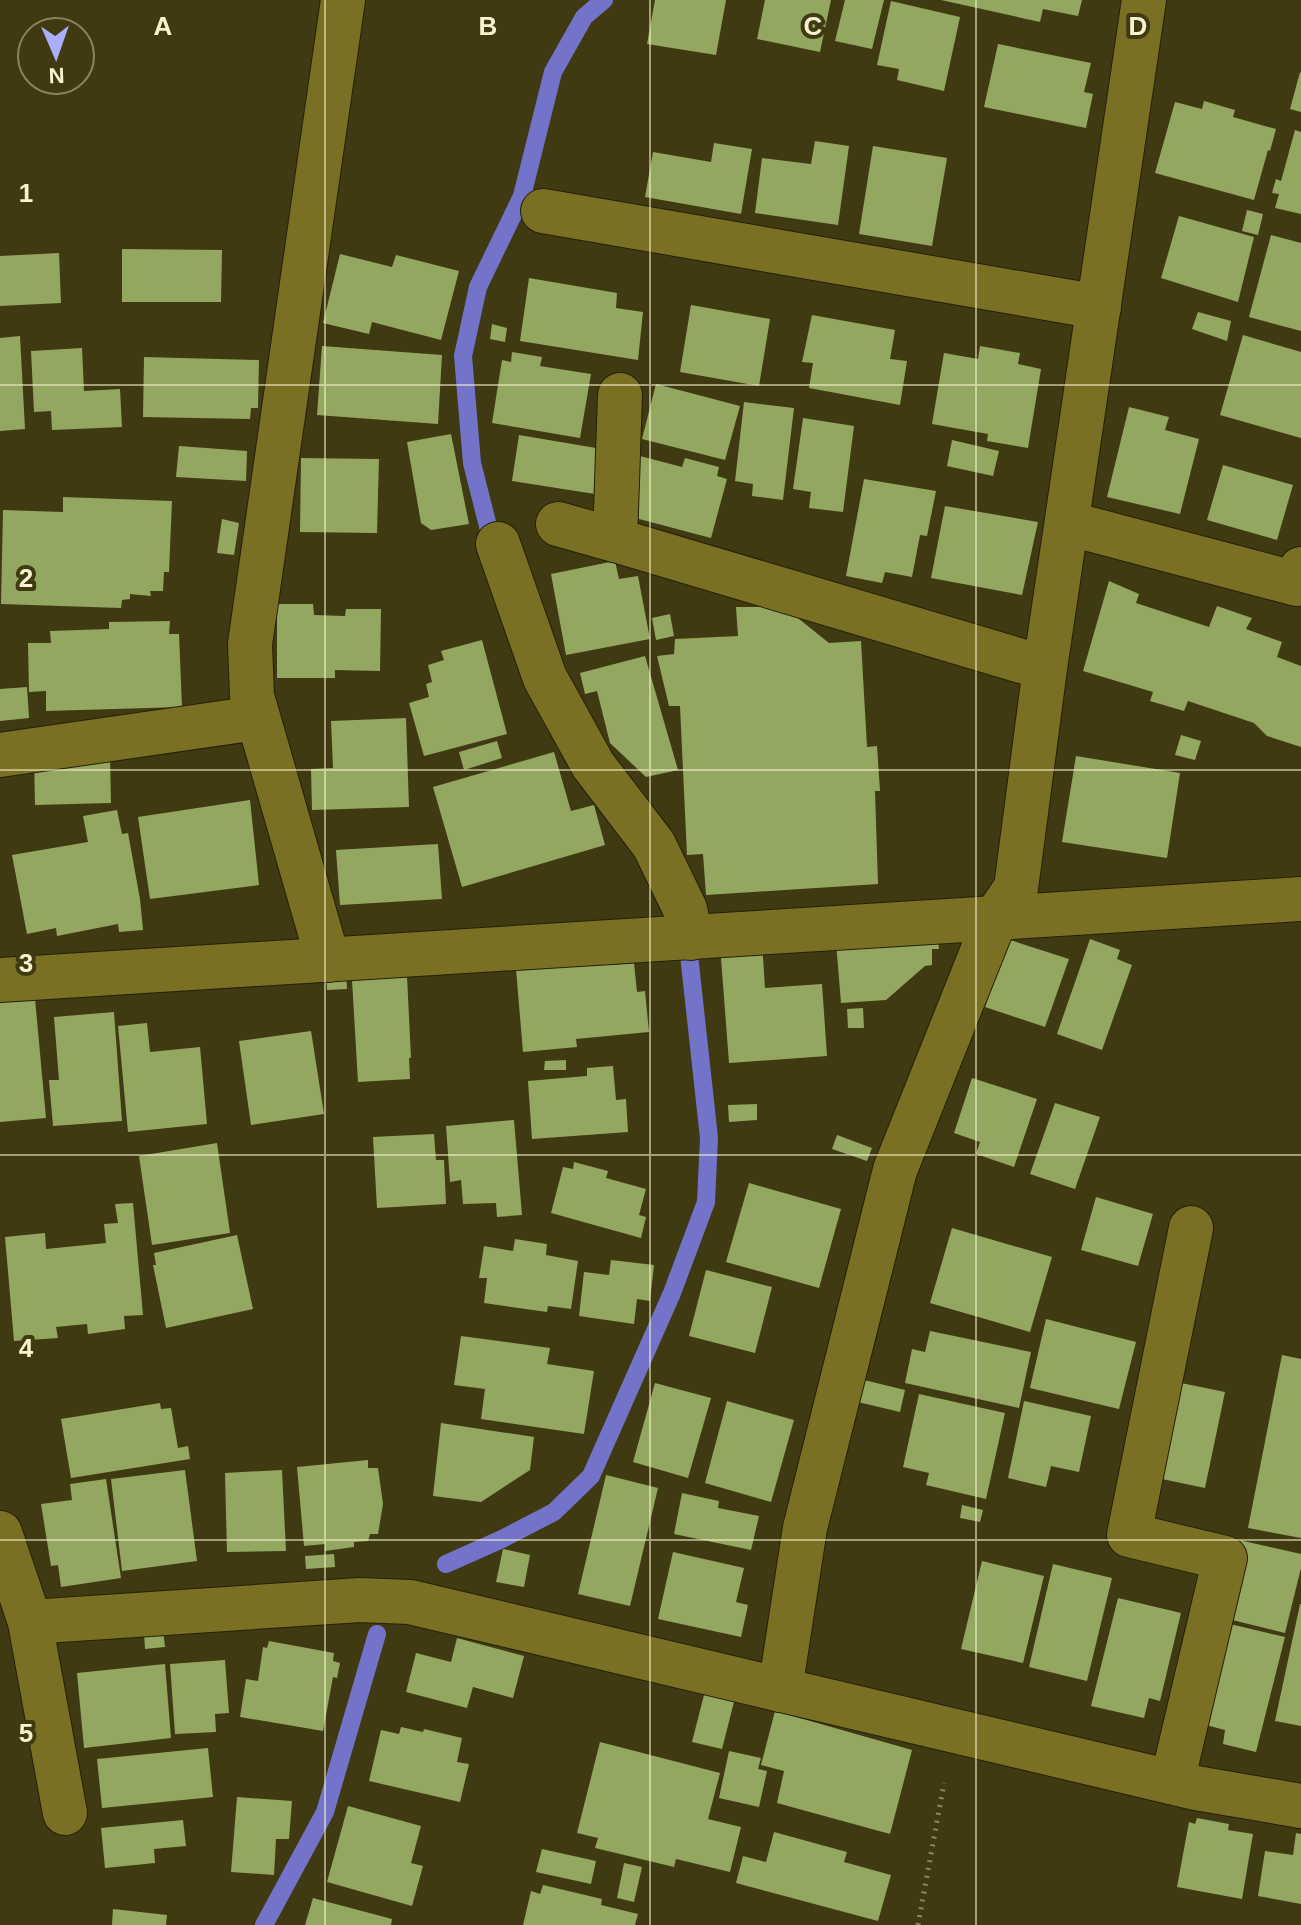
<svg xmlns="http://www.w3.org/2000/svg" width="1301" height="1925" viewBox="0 0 1301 1925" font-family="Arial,sans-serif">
<rect width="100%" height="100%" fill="#3f3a12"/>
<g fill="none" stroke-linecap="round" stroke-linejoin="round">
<g stroke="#7374c9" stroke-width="18">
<path d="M489,530l-17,-67 -9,-107 15,-69 44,-91 31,-124 31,-55 20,-17"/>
<path d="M446,1564l56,-25 52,-27 37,-36 81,-183 34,-91 3,-64 -20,-183"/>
<path d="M264,1925l61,-113 52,-178"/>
</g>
</g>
<g fill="#94a761">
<path d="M655,0h71l-10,55 -69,-11z"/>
<path d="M765,0h66l-11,52 -63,-13z"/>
<path d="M845,0h39l-12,49 -37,-8z"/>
<path d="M941,0h141l-4,16 -35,-7 -3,13z"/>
<path d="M891,1l69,16 -16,74 -47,-11 2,-11 -22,-4z"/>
<path d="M998,44l93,19 -7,29 9,2 -7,34 -102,-21z"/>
<path d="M1300,72l1,1v39l-11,-3z"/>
<path d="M1204,101l31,9 -2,7 43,12 -6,22 -2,-1 -14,50 -99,-27 20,-71 27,7z"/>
<path d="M1295,130l6,2v82l-26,-6 4,-14 -7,-1 4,-14 5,2z"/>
<path d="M815,141l34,5 -11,79 -83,-12 7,-55 49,6z"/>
<path d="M714,143l38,6 -11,65 -96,-17 8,-45 58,10z"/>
<path d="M873,146l74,12 -15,88 -73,-12z"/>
<path d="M1247,210l16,4 -5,21 -16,-4z"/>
<path d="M1179,216l75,21 -16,65 -77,-24z"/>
<path d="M1271,235l30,8v88l-52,-14z"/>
<path d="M122,249l100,1 -1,52h-99z"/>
<path d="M59,253l2,50 -61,3v-50z"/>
<path d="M340,254l52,13 4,-12 63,16 -18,69 -69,-18 -3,12 -46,-11z"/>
<path d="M529,278l88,15 -1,15 27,4 -5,48 -118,-19z"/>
<path d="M691,305l79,14 -11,67 -79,-14z"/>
<path d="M1198,312l33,9 -4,20 -35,-12z"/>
<path d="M812,315l83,15 -5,29 17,2 -7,44 -91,-17 4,-25 -11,-1z"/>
<path d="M492,324l15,4 -2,14 -15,-3z"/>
<path d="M1243,335l58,17v86l-81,-23z"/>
<path d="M20,336l5,93 -25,2v-93z"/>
<path d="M322,346l120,9 -4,69 -121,-9z"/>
<path d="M980,346l40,7 -2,11 23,5 -13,79 -41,-7 1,-7 -56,-10 12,-71 34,6z"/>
<path d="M82,348l2,43 36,-2 2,38 -70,3 -1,-19 -17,1 -3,-61z"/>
<path d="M512,352l30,5 -2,9 51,8 -11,64 -88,-15 10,-63 9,2z"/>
<path d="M144,357l115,3 -1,48h-7l-1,11 -107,-2z"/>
<path d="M656,384l84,22 -15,54 -83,-21z"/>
<path d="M744,402l50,6 -11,92 -31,-4 1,-12 -18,-3z"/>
<path d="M1129,407l40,10 -4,13 34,9 -19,75 -73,-17z"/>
<path d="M803,418l51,8 -11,86 -34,-4 2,-16 -18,-3z"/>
<path d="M451,434l18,90 -38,6 -10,-7 -14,-81z"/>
<path d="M519,435l83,14 -7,45 -83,-13z"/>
<path d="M952,440l47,11 -6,25 -46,-10z"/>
<path d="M179,446l68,5 -1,30 -70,-4z"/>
<path d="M640,456l42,11 3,-9 34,9 -2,9 10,3 -16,59 -87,-23z"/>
<path d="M301,458l78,1 -2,74 -77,-1z"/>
<path d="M1223,465l70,20 -16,55 -70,-20z"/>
<path d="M864,479l72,12 -9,45 -7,-1 -8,42 -27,-5 -3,11 -36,-7z"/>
<path d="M63,497l109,4 -3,71h-5l-1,19h-13l1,5 -21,-2v5l-8,1 -1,8 -120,-4 2,-94 60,2z"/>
<path d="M945,506l93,16 -16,73 -91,-17z"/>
<path d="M222,519l17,4 -5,32 -17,-2z"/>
<path d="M615,561l4,18 19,-3 12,63 -84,16 -15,-81z"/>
<path d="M1109,581l30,13 -3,9 73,24 8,-21 35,12 -6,11 36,13 -5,15 24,9v81l-34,-11 -13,-13 -66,-22 -4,10 -34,-10 3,-9 -70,-21z"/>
<path d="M277,604h36l1,11 31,1 1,-7h35l-1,62 -45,-1v8h-58z"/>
<path d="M736,607h48l45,36 32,-2 6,106 10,-1 3,45h-5l3,93 -172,11 -3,-41 -16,1 -7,-149h-11l-12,-50 17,-2 1,-15 63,-3z"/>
<path d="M670,614l4,22 -18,4 -4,-22z"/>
<path d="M170,621l-1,13h10l3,73 -136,4v-20l-17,1 -1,-49h23l-1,-12 59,-2v-7z"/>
<path d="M482,640l25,94 -83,22 -15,-53 20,-6 -3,-13 6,-2 -4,-17 16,-5 -3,-9z"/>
<path d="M645,656l33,114 -32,7 -36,-34 -13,-52 -12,3 -5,-21z"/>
<path d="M27,687l2,31 -29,3v-32z"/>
<path d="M406,718l3,89 -97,3 -1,-41 22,-1 -2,-47z"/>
<path d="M1181,735l20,6 -6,19 -20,-5z"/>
<path d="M497,741l5,17 -38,12 -5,-18z"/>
<path d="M554,752l17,59 23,-6 11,40 -143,42 -29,-100z"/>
<path d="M110,756l1,47 -76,2 -1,-48z"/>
<path d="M1076,756l104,17 -13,85 -105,-16z"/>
<path d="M250,800l9,85 -109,14 -12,-82z"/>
<path d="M117,810l5,24 6,-1 12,66 3,31 -24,2 -1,-8 -61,12 -1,-8 -29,6 -15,-79 76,-13 -5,-26z"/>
<path d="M438,844l4,55 -102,6 -4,-55z"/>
<path d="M937,933l2,16h-7v16l-7,1 -39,34 -45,3 -5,-61z"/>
<path d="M1007,939l62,20 -24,68 -60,-20z"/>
<path d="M1090,939l30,11 -3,9 15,6 -30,85 -45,-16z"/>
<path d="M762,942l3,46 57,-4 5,72 -98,7 -9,-118z"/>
<path d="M608,958l1,7 25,-2 3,29 8,-1 4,41 -73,7 1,8 -54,5 -7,-83z"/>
<path d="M346,969l1,20 -20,1 -1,-20z"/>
<path d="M407,976l4,82h-2l1,21 -52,3 -6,-102z"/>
<path d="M34,988l12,130 -46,4v-131z"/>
<path d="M863,1008l1,20h-16l-1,-19z"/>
<path d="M114,1012l8,109 -69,5 -4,-46h10l-5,-63z"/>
<path d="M147,1023l3,29 50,-5 7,77 -79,8 -10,-106z"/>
<path d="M311,1031l13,83 -73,11 -12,-84z"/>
<path d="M566,1060v10h-22l1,-9z"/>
<path d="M613,1066l3,34 10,-1 2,33 -96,7 -4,-58 59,-5v-8z"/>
<path d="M972,1078l65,21 -23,68 -38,-13 4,-12 -26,-9z"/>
<path d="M1055,1103l45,14 -25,72 -45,-15z"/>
<path d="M757,1104v16l-28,2 -1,-17z"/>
<path d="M514,1120l8,95 -25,2 -1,-14 -33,1 -2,-24 -11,2 -4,-56z"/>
<path d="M434,1134l2,26h8l2,44 -69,4 -4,-71z"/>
<path d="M837,1135l35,13 -5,13 -35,-12z"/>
<path d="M217,1143l13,90 -78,12 -13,-89z"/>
<path d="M574,1162l34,9 -2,7 40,11 -7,26 7,2 -5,21 -90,-25 12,-46 10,2z"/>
<path d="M749,1183l92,26 -22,79 -93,-26z"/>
<path d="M1096,1197l57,17 -15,52 -57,-16z"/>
<path d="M133,1203l10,112 -19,1 1,13 -37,5 -1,-10 -31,3 2,11 -44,3 -9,-104 40,-4 1,16 60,-6 -2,-19 14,-1 -3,-19z"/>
<path d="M952,1228l100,29 -22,75 -100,-29z"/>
<path d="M237,1235l16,74 -87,19 -13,-63h3l-2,-12z"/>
<path d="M515,1239l32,5 -1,11 32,6 -7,48 -23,-3 -1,6 -63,-9 3,-25h-8l5,-32 29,5z"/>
<path d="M611,1260l43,5 -4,36 -13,-2 -3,25 -55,-8 5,-44 25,3z"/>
<path d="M706,1270l66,17 -17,66 -66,-17z"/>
<path d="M1046,1319l90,23 -17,67 -89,-21z"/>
<path d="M930,1331l101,21 -12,56 -114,-25 7,-34 13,3z"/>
<path d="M461,1336l89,12 -3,16 47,7 -10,63 -103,-15 4,-30 -31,-4z"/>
<path d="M1282,1355l19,4v179l-53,-10z"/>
<path d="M864,1380l41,10 -5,22 -42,-10z"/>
<path d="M655,1383l56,15 -23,80 -55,-16z"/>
<path d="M1181,1383l44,9 -20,96 -43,-9z"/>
<path d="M919,1394l86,19 -19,86 -60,-14 3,-12 -26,-6z"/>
<path d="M727,1401l67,19 -23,82 -66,-19z"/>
<path d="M1024,1401l67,15 -12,56 -28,-6 -5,21 -38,-9z"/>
<path d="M160,1403l1,6 10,-1 7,40 10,-2 2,13 -119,19 -10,-59z"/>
<path d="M441,1423l93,14 -4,33 -49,32 -48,-6z"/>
<path d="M368,1460v8h10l5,36 -5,30h-8l-2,7 -14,1v5l-29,4v-7l-21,2 -7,-79z"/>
<path d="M185,1470l12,91 -75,10 -11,-92z"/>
<path d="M282,1470l4,81 -59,1 -2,-79z"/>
<path d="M606,1475l52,13 -28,118 -52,-12z"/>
<path d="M106,1479l15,99 -60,9 -3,-22 -7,1 -10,-62 31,-4 -2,-16z"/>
<path d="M682,1493l37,8 -1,7 41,8 -8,34 -77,-16z"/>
<path d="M962,1505l21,5 -3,12 -20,-4z"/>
<path d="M1239,1540l62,14v14l-16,65 -65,-16z"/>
<path d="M503,1549l27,6 -6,32 -28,-5z"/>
<path d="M673,1552l71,16 -8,34 12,3 -7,32 -83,-18z"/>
<path d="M334,1554l1,13 -29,2 -1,-13z"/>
<path d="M982,1561l62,15 -21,87 -62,-14z"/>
<path d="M1053,1564l59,14 -25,103 -58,-14z"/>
<path d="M1118,1598l63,15 -21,88 -11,-3 -5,20 -53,-12z"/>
<path d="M1300,1604h1v122l-26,-5z"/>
<path d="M1230,1624l55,13 -29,115 -33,-8 2,-14 -19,-5z"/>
<path d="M163,1631l2,16 -20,2 -1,-16z"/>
<path d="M457,1638l67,18 -11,42 -40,-11 -6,21 -61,-16 10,-39 35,9z"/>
<path d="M269,1641l65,12 -1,8 7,2 -3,15 -4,-1 -10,54 -83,-14 6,-38 12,2 5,-34 4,1z"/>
<path d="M225,1660l4,53 -14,1 1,18 -41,2 -5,-70z"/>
<path d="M165,1664l6,74 -87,10 -7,-75z"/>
<path d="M705,1691l30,7 -13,51 -30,-7z"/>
<path d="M775,1711l137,39 -22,84 -113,-31 7,-32 -23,-6z"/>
<path d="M401,1727l22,5 1,-3 38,9 -5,24 12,2 -9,38 -91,-21 12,-51 18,4z"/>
<path d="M600,1742l120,31 -12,46 33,8 -11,45 -54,-13 -2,8 -79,-19 3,-10 -21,-5z"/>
<path d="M208,1748l5,49 -111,11 -5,-49z"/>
<path d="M729,1751l32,7 -3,11 9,2 -8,36 -40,-9z"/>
<path d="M237,1797l55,4 -3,38h-13l-2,36 -43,-3z"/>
<path d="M348,1806l73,20 -10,37 12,3 -11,40 -85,-24z"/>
<path d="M1197,1818l32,6 -1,6 25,4 -11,65 -65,-12 12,-65 6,2z"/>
<path d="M183,1820l3,26 -32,3 1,14 -50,5 -4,-40z"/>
<path d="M774,1832l73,20 -3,10 47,13 -13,46 -142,-38 7,-27 23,6z"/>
<path d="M1296,1833l5,1v70l-43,-8 7,-45 28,4z"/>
<path d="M542,1849l54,12 -5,23 -55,-12z"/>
<path d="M624,1863l18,4 -8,35 -17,-4z"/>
<path d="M543,1885l59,14 -1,6 37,9 -3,11h-112l8,-34 9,3z"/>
<path d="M313,1898l79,21 -1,6h-86z"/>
<path d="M113,1909l54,6 -1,10h-54z"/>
</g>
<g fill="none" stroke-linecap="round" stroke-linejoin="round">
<g stroke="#242109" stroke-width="46">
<g id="minor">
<path d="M543,211l556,96"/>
<path d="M620,395l-5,145 430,128 -29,220 -20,29 -101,253 -90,358 -25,162"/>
<path d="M1067,523l230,61 4,-15"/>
<path d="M558,524l57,16"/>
<path d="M498,544l47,134 48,87 61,80 31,64 6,29"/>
<path d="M1045,668l99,-668"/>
<path d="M0,755l257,-37"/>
<path d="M328,960l-76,-264 -2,-52 93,-644"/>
<path d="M0,980l1301,-81"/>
<path d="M0,1533l30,89 35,191"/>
<path d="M30,1622l330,-22 50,2 786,186 105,18"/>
<path d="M1172,1782l53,-224 -96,-23 62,-307"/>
</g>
</g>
<path stroke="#8c8761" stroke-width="5" stroke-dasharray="2 6" stroke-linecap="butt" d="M918,1925l26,-142"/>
<use href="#minor" stroke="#7a7023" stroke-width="44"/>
</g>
<path fill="none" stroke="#f8f4cf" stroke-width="2" stroke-opacity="0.55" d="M325,0v1925M650,0v1925M976,0v1925M0,385h1301M0,770h1301M0,1155h1301M0,1540h1301"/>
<g font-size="26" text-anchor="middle" font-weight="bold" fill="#f8f4cf" stroke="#3f3a12" stroke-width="8" stroke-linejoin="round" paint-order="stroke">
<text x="163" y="35">A</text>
<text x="488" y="35">B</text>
<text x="813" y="35">C</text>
<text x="1138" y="35">D</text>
<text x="26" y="202">1</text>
<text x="26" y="587">2</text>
<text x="26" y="972">3</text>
<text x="26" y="1357">4</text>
<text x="26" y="1742">5</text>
</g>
<g transform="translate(56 56) rotate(178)"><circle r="38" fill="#3f3a12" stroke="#89845e" stroke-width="2"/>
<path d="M0-6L14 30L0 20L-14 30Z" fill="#abaffb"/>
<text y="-12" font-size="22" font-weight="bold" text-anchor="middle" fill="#f8f4cf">N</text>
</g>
</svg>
